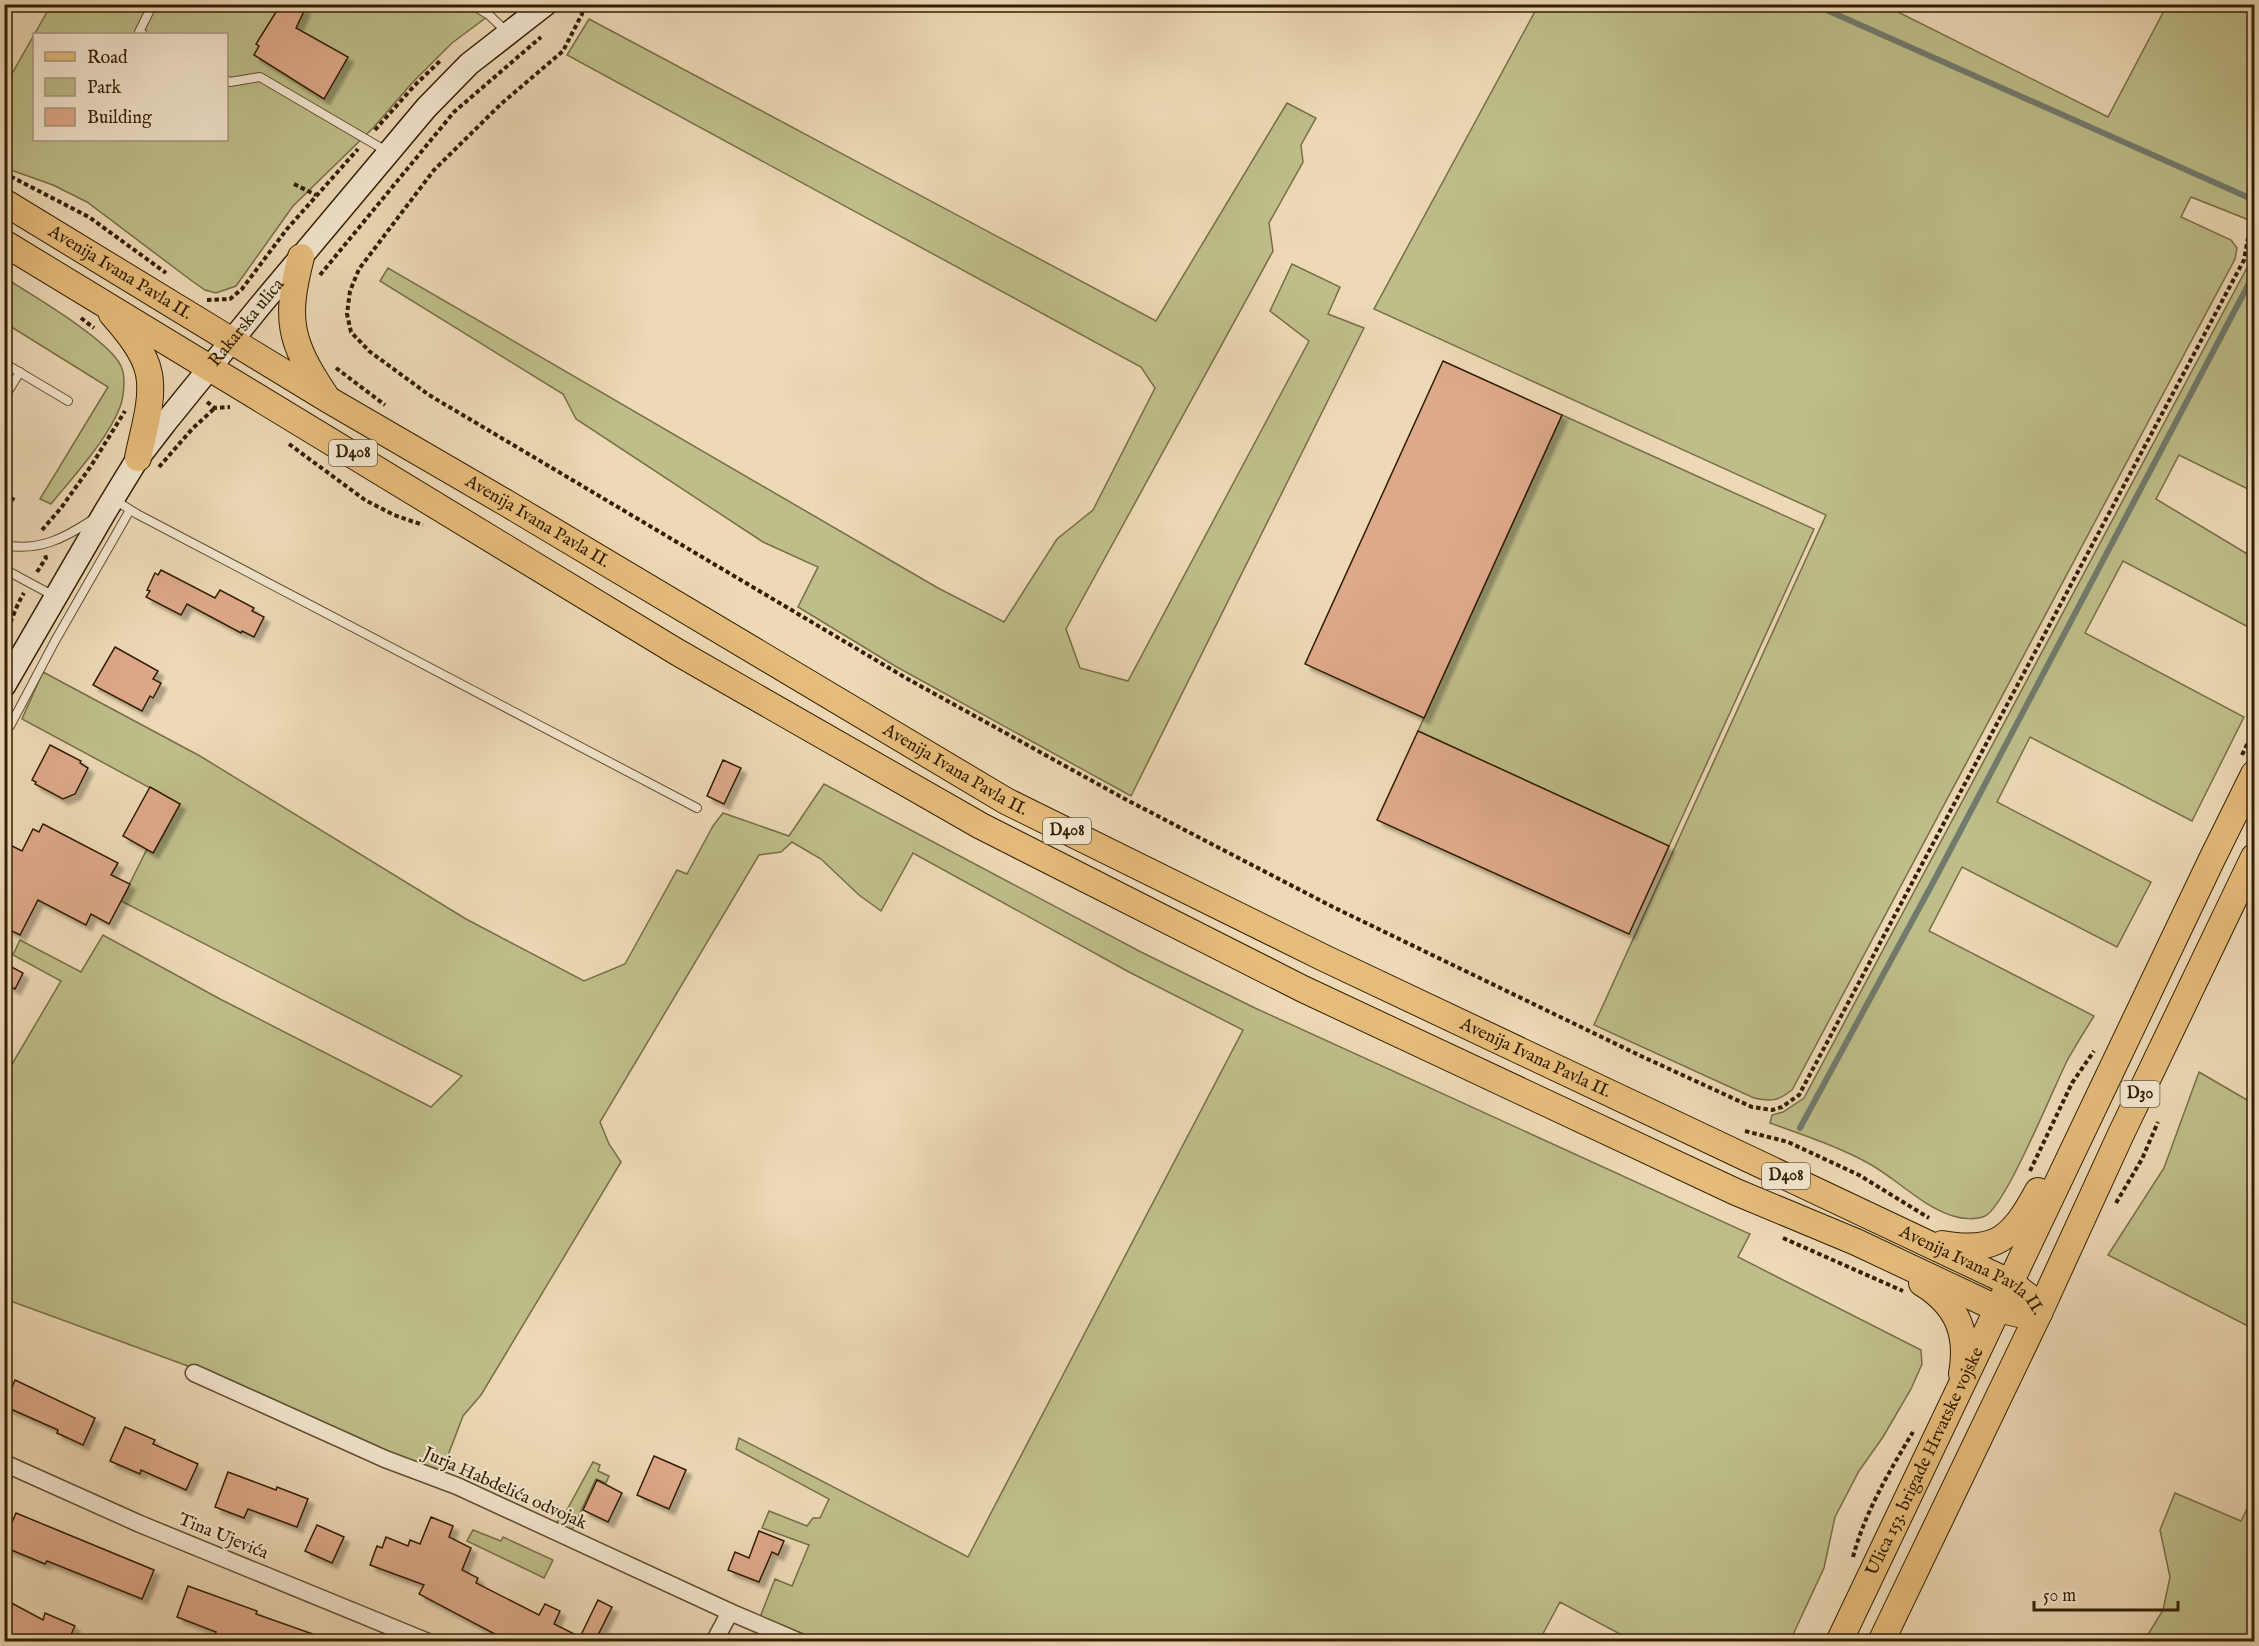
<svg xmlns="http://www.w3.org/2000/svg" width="2259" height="1646" viewBox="0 0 2259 1646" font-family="'IM FELL English',serif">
<defs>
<filter id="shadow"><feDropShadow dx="5.5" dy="5.5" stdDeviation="1.5" flood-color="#0004"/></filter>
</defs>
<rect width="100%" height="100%" fill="#edd9b6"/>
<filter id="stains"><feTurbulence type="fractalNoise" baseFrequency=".00333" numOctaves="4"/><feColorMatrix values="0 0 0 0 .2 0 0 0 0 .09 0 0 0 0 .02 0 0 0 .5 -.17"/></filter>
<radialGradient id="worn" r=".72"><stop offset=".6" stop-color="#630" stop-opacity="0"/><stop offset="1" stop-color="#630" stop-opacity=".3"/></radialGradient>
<g fill="#bebe8a" stroke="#786e46" stroke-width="1.5" fill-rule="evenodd">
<path d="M1539,4l345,1 224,112 59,-112h87v221l-5,-6 -58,-23 -10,20 50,23 6,8 -2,11 -443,831c-14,11 -21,12 -38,8l-160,-73 232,-510 -452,-206z"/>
<path d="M51,5h452l-51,38 -40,40 -38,44 -81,79 -57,80 -20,7 -11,-3 -13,-9 -105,-79 -34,-17 -48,-17v-82zM34,34h192v106h-192z"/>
<path d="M589,19l567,302 131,-218 29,15 -15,27 2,17 -34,61 4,28 -207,378 14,39 48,13 181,-340 -39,-30 22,-47 48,23 -12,27 36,14 -233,468 -236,-130 -97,-59 20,-40 -55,-25 -187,-123 -13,-25 -183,-113 8,-13 550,320 66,34 53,-83 36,-29 62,-122 -14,-21 -574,-312z"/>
<path d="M2254,249v243l-75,-37 -23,44 98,59v72l-131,-69 -38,72 159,84 -52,104 -162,-84 -33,65 154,80 -34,65 -155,-80 -33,64 165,85c-9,14 -18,29 -26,43 -14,27 -62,147 -83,157 -9,4 -23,3 -32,0 -32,-10 -57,-38 -85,-53 -31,-17 -65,-28 -98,-40l2,-8 11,-3 21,-14 446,-836z"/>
<path d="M5,278c27,17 104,62 116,88 5,10 3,30 -1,41 -12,32 -47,70 -69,97l-11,-5 68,-112 -103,-64z"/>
<path d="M1562,415l252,114 -145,317 -251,-115z"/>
<path d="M43,672l157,84 266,163 118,62 41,-17 52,-94 10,4 26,-48 10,-13 66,23 35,-52 317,168 114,56 495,226 -12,23 183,93 1,14 -11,25 -28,48 -24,34 -24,46 -11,51 -34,73h-157l-73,-39 -21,39h-723l-56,-24 15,-38 17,7 17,-41 -47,-17 7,-17 38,15 6,-8h7l9,-19 -93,-50 3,-11 229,119 275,-527 -114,-58 -216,-119 -32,58 -22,-16 -38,-36 -29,-17 -11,10 -22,3 -159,267 9,22 12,18 -140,233 -18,21 -21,55 -53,-18 -193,-84 -191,-70v-223l56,-95 -48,-26 7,-15 61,32 22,-37 117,64 211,108 31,-31 -341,-175 26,-52 7,3 26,-48 -158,-85z"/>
<path d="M2199,1072l55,32v225l-146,-74 56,-87z"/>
<path d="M593,1462l7,3 -2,6 11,5 -3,7 -10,-4 -24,51 -16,-6 4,-8 3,1z"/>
<path d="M2175,1493l66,28 13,-26v146h-110l19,-31 7,-33 -10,-47z"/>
<path d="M473,1530l28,11 2,-4 50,23 -9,18 -77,-37z"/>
</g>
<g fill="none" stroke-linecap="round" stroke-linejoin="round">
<g stroke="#717b6d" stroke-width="6">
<path d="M1813,4l441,196"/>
<path d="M1800,1128l136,-251 318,-603"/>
</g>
</g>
<g fill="#dea98a" stroke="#321f01" stroke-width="1.5" filter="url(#shadow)">
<path d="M281,4h16l8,5 -9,19 52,29 -24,42 -70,-44 5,-9 -3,-2z"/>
<path d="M1443,361l119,54 -138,303 -119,-54z"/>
<path d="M161,570l54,28 5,-8 34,18 -2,3 12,6 -10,20 -12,-6 -1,2 -54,-29 -6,11 -35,-18 4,-6 -3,-1 8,-17 3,2z"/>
<path d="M115,647l43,24 -5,8 8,4 -8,15 -3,-2 -8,15 -49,-26z"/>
<path d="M1418,731l251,115 -40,88 -252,-114z"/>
<path d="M50,745l31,16 -1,2 8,5 -13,26 -12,5 -28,-15 1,-2 -4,-2z"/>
<path d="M723,760l18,8 -17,36 -17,-8z"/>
<path d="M150,787l30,17 -27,49 -30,-17z"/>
<path d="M43,824l75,39 -7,12 19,9 -21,40 -18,-10 -5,11 -48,-25 -18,35 -16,-8v-85l18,9 11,-22 6,3z"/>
<path d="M4,963l19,10 -8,16 -11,-6z"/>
<path d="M15,1380l80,38 -12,27 -26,-12 1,-3 -54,-24z"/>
<path d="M125,1427l30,13 -2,4 45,20 -12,26 -45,-20 -1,4 -30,-13z"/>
<path d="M654,1456l32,14 -17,39 -32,-14z"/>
<path d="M228,1472l48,18 1,-3 31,12 -11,28 -49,-18 -4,9 -29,-11z"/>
<path d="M597,1480l25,13 -14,29 -25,-12z"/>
<path d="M16,1513l138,57 -12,29 -95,-38 -2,3 -41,-17v-6z"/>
<path d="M431,1517l22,9 -4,11 22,11 -9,22 16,8 -2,5 63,32 6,-11 15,7 -6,13 26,13 18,-37 14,7 -17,34h-87l-89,-47 5,-9 -54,-20 7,-19 5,2 4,-11 22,9 2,-6 10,4z"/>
<path d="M317,1525l27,12 -12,26 -27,-12z"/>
<path d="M759,1531l25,10 -6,14 -6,-3 -13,30 -31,-12 7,-18 14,6z"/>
<path d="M188,1586l69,25 -1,3 71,25v2h-98l-15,-4 2,-5 -39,-15z"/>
<path d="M4,1599l39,21 2,-7 30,13 -7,15h-45l-19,-9z"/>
</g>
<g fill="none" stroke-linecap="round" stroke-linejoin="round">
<g stroke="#614e2e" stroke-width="10">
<g id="lane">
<path d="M471,4l18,11 19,18"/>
<path d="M143,34l-4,-2 14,-28"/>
<path d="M226,80l4,2 30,-5 128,75"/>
<path d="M4,363l64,38"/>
<path d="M4,398l16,-26"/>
<path d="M113,499l24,15 560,294"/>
<path d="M4,545c34,7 61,-7 88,-25"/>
<path d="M4,569l50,27"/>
<path d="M4,730l6,-4 45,-85 75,-131"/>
</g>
</g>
<g stroke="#614e2e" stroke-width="19">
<g id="street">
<path d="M194,1373l191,86 72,27 273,126 70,30"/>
<path d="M4,1463l136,61 288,118"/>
<path d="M714,1642l16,-30"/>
</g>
</g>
<g stroke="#321f01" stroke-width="25">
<g id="secondary">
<path id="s1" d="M4,686l101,-174 33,-54 27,-35 94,-116 167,-199 43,-44 77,-60"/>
</g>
</g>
<g stroke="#321f01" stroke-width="28">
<g id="primary">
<path id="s2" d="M4,202l325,198 179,104 498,297 318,157 687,325 19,15 9,15"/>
<path d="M4,243l673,409 304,174 322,163 433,203 120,50 142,67 21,5 20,-1"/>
<path d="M301,257c-16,62 -12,84 24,138"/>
<path d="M112,314c14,16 33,38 37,60 5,26 -6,58 -11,84"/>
<path d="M1942,1244c55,10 71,-7 96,-53"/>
<path d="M1922,1283c36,22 47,51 40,91"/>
<path id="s3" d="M1839,1642l372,-781 43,-87"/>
<path d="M1881,1642l158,-329 82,-179 133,-277"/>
</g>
</g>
<g stroke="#321f01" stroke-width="4" stroke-dasharray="4.5 3" stroke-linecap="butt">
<path d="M583,4l-1,10 -19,37 -62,53 -67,66 -75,99 -9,22 -3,23 4,18 18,19 60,44 477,283 219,121 208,108 310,150 109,50 20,3 10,-3 17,-12 445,-835 4,-22"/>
<path d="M375,130l39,-44 26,-25"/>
<path d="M4,173l85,44 77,56"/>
<path d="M294,184l22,11"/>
<path d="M320,275l134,-163 87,-75"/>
<path d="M207,300l23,-1 12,-10 45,-60 71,-80"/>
<path d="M81,318l13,10"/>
<path d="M336,368l49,37"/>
<path d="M207,402l8,6 15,-1"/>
<path d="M289,444l76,56 29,15 29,10"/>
<path d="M159,467l34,-39 22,-20"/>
<path d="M4,494l12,7"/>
<path d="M42,530l19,-22 30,-42 34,-55"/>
<path d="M37,572l9,-14 -1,-3"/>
<path d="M4,636c8,-14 11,-29 20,-43"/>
<path d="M2242,755l12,-25"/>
<path d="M1745,1131l43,11 71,33 70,43"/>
<path d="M2030,1171l42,-88 22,-32"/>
<path d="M2116,1203l26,-44 16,-37"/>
<path d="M1783,1238l120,53"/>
<path d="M1853,1557c12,-45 36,-85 60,-125"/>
</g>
<use href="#lane" stroke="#f3e6d0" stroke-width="8"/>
<use href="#street" stroke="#f3e6d0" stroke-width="16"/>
<use href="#secondary" stroke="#f3e6d0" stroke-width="22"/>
<use href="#primary" stroke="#e6bc7b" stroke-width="26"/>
</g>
<g text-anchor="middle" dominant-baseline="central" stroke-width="4.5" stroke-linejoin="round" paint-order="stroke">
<g fill="#f3e6d0" stroke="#6c5b3f" stroke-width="1.5">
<rect x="329" y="440" width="48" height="26" rx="4.5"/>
<rect x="1043" y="818" width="48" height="26" rx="4.5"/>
<rect x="2120.5" y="1081" width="39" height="26" rx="4.5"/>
<rect x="1762" y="1163" width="48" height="26" rx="4.5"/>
</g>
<g font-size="16" font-weight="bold" fill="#321f01">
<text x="353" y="453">D408</text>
<text x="1067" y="831">D408</text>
<text x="2140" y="1094">D30</text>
<text x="1786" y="1176">D408</text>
</g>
<g font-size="18" fill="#321f01" stroke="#f3e6d0">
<text stroke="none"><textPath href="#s2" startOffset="136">Avenija Ivana Pavla II.</textPath></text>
<text stroke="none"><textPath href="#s1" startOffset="438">Rakarska ulica</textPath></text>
<text stroke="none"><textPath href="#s2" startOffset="622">Avenija Ivana Pavla II.</textPath></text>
<text stroke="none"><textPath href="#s2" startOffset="1108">Avenija Ivana Pavla II.</textPath></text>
<text stroke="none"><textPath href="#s2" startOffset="1756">Avenija Ivana Pavla II.</textPath></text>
<text stroke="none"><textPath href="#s2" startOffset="2242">Avenija Ivana Pavla II.</textPath></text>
<text stroke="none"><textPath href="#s3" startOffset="200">Ulica 153. brigade Hrvatske vojske</textPath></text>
<text transform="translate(505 1489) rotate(24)">Jurja Habdelića odvojak</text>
<text transform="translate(223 1537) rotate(22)">Tina Ujevića</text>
</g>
</g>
<rect width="2259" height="1646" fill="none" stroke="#edd9b6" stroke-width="24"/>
<rect x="6" y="6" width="2247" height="1634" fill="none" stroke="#321f01" stroke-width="3"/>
<rect x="12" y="12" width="2235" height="1622" fill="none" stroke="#321f01" stroke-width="1.5"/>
<rect x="33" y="33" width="195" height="108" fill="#f3e6d0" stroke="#a6967d" stroke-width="1.5"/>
<rect x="45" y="52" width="30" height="9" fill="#e6bc7b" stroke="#a6967d" stroke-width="1.5"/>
<text x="87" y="63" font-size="18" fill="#321f01">Road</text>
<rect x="45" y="78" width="30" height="18" fill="#bebe8a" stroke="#a6967d" stroke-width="1.5"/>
<text x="87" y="93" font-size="18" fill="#321f01">Park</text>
<rect x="45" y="108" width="30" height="18" fill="#dea98a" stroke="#a6967d" stroke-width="1.5"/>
<text x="87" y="123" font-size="18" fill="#321f01">Building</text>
<path d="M2034 1601v9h144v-9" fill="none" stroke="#321f01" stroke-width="3"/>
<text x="2043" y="1601" font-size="18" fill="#321f01" stroke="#f3e6d0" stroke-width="4.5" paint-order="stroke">50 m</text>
<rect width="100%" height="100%" filter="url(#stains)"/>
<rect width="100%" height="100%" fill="url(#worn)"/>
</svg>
